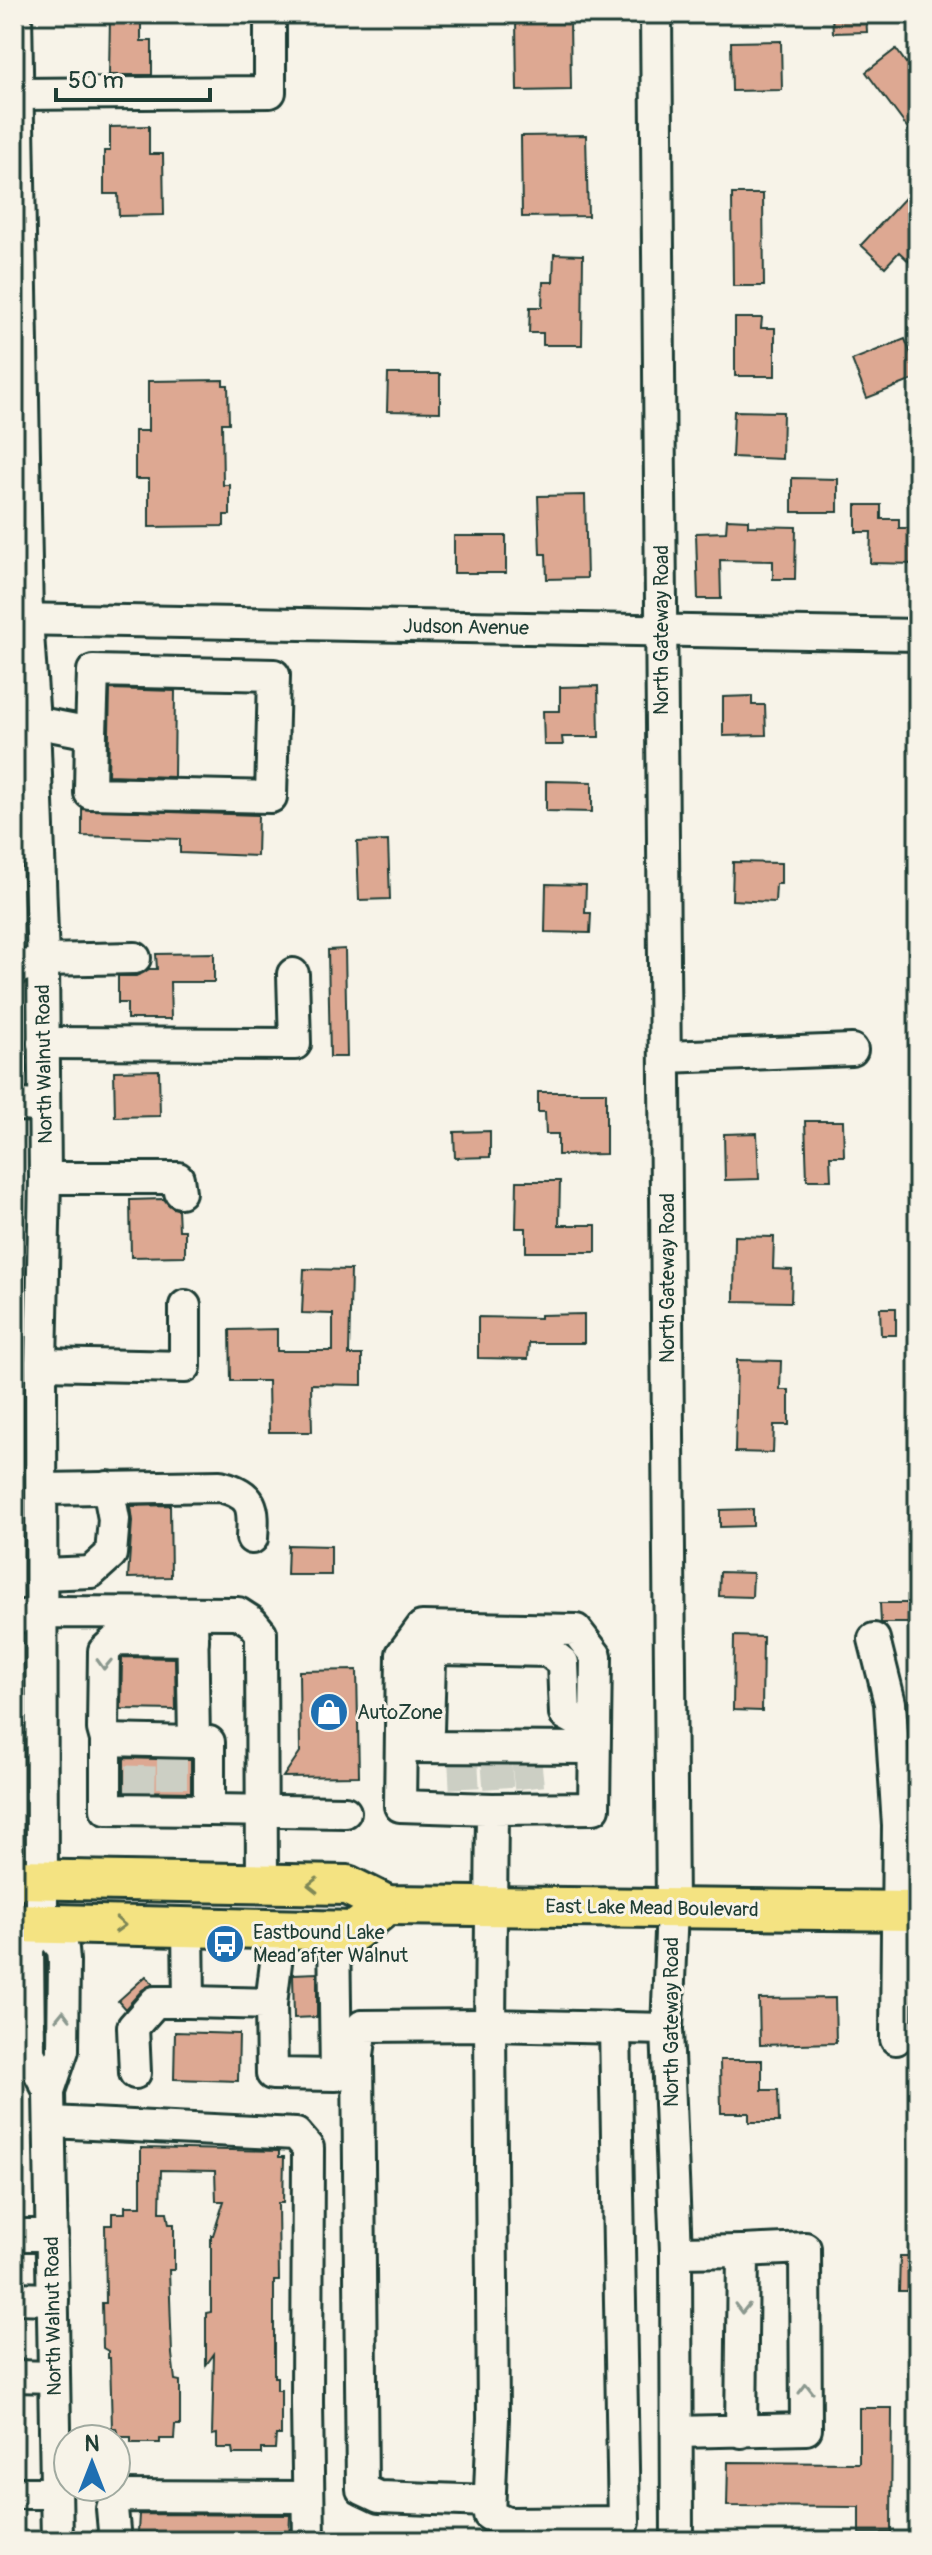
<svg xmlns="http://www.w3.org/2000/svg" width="932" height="2555" viewBox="0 0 932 2555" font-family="Pangolin,sans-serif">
<rect width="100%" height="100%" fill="#f7f3e8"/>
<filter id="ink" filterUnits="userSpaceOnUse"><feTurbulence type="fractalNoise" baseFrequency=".0125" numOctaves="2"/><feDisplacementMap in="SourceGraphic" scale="16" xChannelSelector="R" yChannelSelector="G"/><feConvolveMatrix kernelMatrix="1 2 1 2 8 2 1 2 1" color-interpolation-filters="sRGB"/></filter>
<g filter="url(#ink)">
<g fill="#dda892" stroke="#1f3d34" stroke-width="2">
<path d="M832,14h34l1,18 -34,1z"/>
<path d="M110,16h31v25h11v34h-43z"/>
<path d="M570,19l1,71 -54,1 -1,-71z"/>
<path d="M781,41l1,49 -50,1 -1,-49z"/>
<path d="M896,49l10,14 12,-9v88l-52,-70z"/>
<path d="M149,126v28h14l1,61 -45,1 -1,-22h-14v-43h6v-24z"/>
<path d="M586,135l2,81 -66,1 -1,-81z"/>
<path d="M918,184v86l-19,-18 -14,15 -24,-22z"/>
<path d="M732,194h31l1,92h-31z"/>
<path d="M554,254l29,1 -1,90h-39v-12h-14l1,-26h12l1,-25h10z"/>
<path d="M735,318h27l-1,10h14v48h-40z"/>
<path d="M905,339l13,32v7l-51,20 -15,-38z"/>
<path d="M388,374h52v38l-53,-1z"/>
<path d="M223,380v5h5l1,38h-7l1,62h7v30h-6v11l-75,1v-48h-14v-48h13v-50z"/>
<path d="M734,411l49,1 -1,47 -50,-2z"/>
<path d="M792,478l46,1v33h-46z"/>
<path d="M585,495l2,83 -40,1 -1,-25h-6l-2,-58z"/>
<path d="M856,505h25v14h18v9h19v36l-48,-1 1,-31h-15z"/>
<path d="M727,519l21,1v6l48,1 -1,52h-22v-18l-53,-1 1,39h-23l-2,-66 30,-1z"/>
<rect x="454" y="536" width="52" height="37"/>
<path d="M598,686l1,51h-37l1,8h-19l-1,-34h17v-24z"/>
<path d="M110,689l65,2 -1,86 -66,-2z"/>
<path d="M752,696v9h13l1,30 -43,1v-39z"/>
<path d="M546,781l46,1v30l-46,-1z"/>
<path d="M82,809l176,6 -1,41 -77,-3v-14l-98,-3z"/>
<path d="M388,841l2,58 -31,1 -2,-58z"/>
<path d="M733,862l48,1v21h-5l-1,18 -43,-2z"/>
<path d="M546,884l40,1 -1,28h6l-1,20 -45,-1z"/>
<path d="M345,949l2,108h-17l-2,-107z"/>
<path d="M214,953v29h-44l1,37h-44v-16h-9v-27h18l13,-7h8l-1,-15z"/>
<path d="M159,1070l1,46 -45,1 -1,-46z"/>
<path d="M538,1092h68v62l-48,1v-21h-12l-1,-22h-7z"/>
<path d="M805,1121h38l1,35h-14l1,24h-24z"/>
<path d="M490,1131v26l-35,1 -1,-26z"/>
<path d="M757,1133l2,46 -34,1 -1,-46z"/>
<path d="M517,1181h43l-1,44h37v27h-70v-24h-10z"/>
<path d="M164,1199l9,9 5,1 1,21h6v26l-54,1 -1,-57z"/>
<path d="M735,1236l39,1 -1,32 19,1 -1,32 -57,-1z"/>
<path d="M304,1269l47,1 -2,85h13v30l-51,-1 1,48h-43l-1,-51h-37l-1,-51 47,-1v22h56v-37l-31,-1z"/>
<path d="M880,1308h16v27h-15z"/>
<path d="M584,1314v29h-55l-1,16 -50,-1v-41l62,1v-3z"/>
<path d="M737,1360l44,1 -1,29h9v35h-15l-1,28 -38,-1z"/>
<path d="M170,1505l1,72 -43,1 4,-57 -2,-15z"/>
<path d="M753,1509v17l-33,1v-17z"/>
<path d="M288,1545l43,1v29h-44z"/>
<path d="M720,1572l33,1 -1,24 -33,-1z"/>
<path d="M880,1603h38v20h-37z"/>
<path d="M734,1636l29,1 -1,74 -29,-1z"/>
<path d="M124,1657l51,1 1,52 -55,-1 1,-50z"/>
<path d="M357,1670l2,106 -76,1 17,-25 -1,-81z"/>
<path d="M124,1758l67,2v32l-67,-1z"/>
<path d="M317,1973v44l-23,1 -1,-44z"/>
<path d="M146,1976l7,8 -11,6 -17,19 -7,-8z"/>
<path d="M835,1998l1,45 -76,2 -1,-46z"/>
<path d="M175,2032l64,2 -1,47 -64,-2z"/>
<path d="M720,2060h42v30h16l1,32h-30v-9h-28z"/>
<path d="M141,2148l138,3v6h5l-1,46h-5l1,78h-5v96h3v13h4v45h-5l-1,14h-14v5h-28l-1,-6h-15v-14l-5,1 2,-81 -8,11v-52l5,-1v-77h2l11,-34h-8l-1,-30 -54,-1 -1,42h7l2,12h5v46h-5l3,84 3,26 5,1v44h-5l-1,14h-14v4h-29v-6h-13l-2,-9h-4l-2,-70h-2v-7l-5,-3 -1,-45h4l-1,-78h7v-12h13v-7h16z"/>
<path d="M900,2256h18v35h-19z"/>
<path d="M859,2408h33l-1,125h-32v-26l-132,-1 1,-44 131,1z"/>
<path d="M139,2514l151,1 -1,26h-134v-8l-17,-1z"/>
</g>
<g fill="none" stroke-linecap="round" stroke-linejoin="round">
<g stroke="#cccfc4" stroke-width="30" stroke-dasharray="30 15" stroke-linecap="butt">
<path d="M172,1758v39"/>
<path d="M463,1758l2,37"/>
<path d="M496,1758l3,38"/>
<path d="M526,1758l4,38"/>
<path d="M140,1796l1,-38"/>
</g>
<g stroke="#1f3d34" stroke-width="36">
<g id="minor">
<path d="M16,14l11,605 7,103 9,238 2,218 -4,186 1,559 -14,25 1,105 20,38"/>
<path d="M656,14l16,1894 -5,121 9,223 1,289"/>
<path d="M17,94l253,-2v-78"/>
<path d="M14,619l904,16"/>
<path d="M16,723l18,-1 57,11 2,-62 181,4 -3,122 -181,-4 1,-60"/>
<path d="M14,969l29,-9 92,-2"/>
<path d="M43,1043l252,1 -2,-70"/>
<path d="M665,1057l187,-7"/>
<path d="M14,1105l30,1"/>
<path d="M45,1178h133l2,14"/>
<path d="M41,1364l144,3v-61"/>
<path d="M43,1489l177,-3c34,9 34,21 32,52"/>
<path d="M43,1574l48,-2 20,-18 3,-35 -6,-32"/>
<path d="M192,1613l2,129h15v68l-103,-1v-69l88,2"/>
<path d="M14,1618l28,-6 196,1 14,9 9,11 1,251"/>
<path d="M874,1639l16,64 8,123 -2,213"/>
<path d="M106,1740l-3,-11 1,-78 13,-12 76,1"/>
<path d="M401,1747l27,-17 2,-70 9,-11 109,2 15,12 2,51 29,16"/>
<path d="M401,1747l193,1"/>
<path d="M492,1809l102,-1 2,-152 -20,-26 -154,-3 -20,27 -2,152 92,3 -2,216 3,393 -4,97 18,8 117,-1 -9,-495"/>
<path d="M209,1810l136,2"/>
<path d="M42,1923l21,26 1,12 -1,89 -14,41 8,450"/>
<path d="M189,2002l82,2 1,70 64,1 -2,-144"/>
<path d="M271,2004l9,-74"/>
<path d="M135,2073l-2,-46 22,-25h34l-1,-75"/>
<path d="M51,2122l245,12 12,14 -1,255 2,138"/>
<path d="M14,2235h38"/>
<path d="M676,2252l67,-1"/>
<path d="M14,2298l39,1"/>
<path d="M14,2376l39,1"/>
<path d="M677,2432l129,-3 -1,-181 -62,3 -2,181"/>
<path d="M14,2493h41"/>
<path d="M489,2501l-110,-4 -17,-8 -4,-434 4,-29 128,-1 177,4"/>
<path d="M115,2541l-3,-32 4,-13 191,1"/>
</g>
</g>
<g stroke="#1f3d34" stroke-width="44">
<g id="major">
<path d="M14,1879l333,6 40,20 531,6"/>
<path d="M14,1923l341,8 32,-26"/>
</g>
</g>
<use href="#minor" stroke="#f7f3e8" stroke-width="30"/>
<use href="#major" stroke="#f4e382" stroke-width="38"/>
</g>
<defs><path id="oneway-chevron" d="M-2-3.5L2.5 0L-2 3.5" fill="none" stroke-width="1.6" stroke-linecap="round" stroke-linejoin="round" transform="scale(2)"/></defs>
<g stroke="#8b988e">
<use href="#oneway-chevron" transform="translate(104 1664) rotate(92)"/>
<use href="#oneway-chevron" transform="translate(63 2016) rotate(-89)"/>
<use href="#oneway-chevron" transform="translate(742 2308) rotate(91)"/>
<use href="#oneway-chevron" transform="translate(806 2389) rotate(-90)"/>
</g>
<g stroke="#7f8857">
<use href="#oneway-chevron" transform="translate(313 1885) rotate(-179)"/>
<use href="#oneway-chevron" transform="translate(120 1925) rotate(2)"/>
</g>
</g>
<defs>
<g id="shop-disc" transform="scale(2)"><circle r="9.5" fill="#1f6fb2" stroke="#f7f3e8"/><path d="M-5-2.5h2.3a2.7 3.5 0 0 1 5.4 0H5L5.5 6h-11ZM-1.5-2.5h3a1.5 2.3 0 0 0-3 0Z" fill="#fff"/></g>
<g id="bus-disc" transform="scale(2)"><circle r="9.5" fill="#1f6fb2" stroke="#f7f3e8"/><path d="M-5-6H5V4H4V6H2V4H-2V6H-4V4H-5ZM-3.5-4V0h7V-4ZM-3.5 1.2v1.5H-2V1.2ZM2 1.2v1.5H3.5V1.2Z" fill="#fff"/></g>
</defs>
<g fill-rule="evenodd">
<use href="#shop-disc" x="329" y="1712"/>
<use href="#bus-disc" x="225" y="1944"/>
</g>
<g text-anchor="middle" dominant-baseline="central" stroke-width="6" stroke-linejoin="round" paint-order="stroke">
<g font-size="20" fill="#1f3d34" stroke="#f7f3e8">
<text transform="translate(466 627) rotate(1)">Judson Avenue</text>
<text transform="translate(661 630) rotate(-90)">North Gateway Road</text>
<text transform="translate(44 1064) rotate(-91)">North Walnut Road</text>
<text transform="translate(667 1278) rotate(-90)">North Gateway Road</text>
<text transform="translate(652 1908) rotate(1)">East Lake Mead Boulevard</text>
<text transform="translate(671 2022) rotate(-90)">North Gateway Road</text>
<text transform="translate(53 2316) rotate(-91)">North Walnut Road</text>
</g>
<g font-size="20" fill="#1f3d34" stroke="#f7f3e8" text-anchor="start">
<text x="357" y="1712">AutoZone</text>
<text x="253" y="1932">Eastbound Lake<tspan x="253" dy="23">Mead after Walnut</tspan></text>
</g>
</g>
<rect width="932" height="2555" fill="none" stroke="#f7f3e8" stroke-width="48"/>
<rect x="24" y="24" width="884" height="2507" fill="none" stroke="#1f3d34" stroke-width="3" filter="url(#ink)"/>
<g transform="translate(92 2463)"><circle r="38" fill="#f7f3e8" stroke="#a1aaa0" stroke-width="2"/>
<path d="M0-6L14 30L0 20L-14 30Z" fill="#1f6fb2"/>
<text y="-12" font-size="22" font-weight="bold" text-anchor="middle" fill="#1f3d34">N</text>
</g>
<path d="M56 88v12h154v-12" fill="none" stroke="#1f3d34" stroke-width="4"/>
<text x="68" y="88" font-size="24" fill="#1f3d34" stroke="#f7f3e8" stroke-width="6" paint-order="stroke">50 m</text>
</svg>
